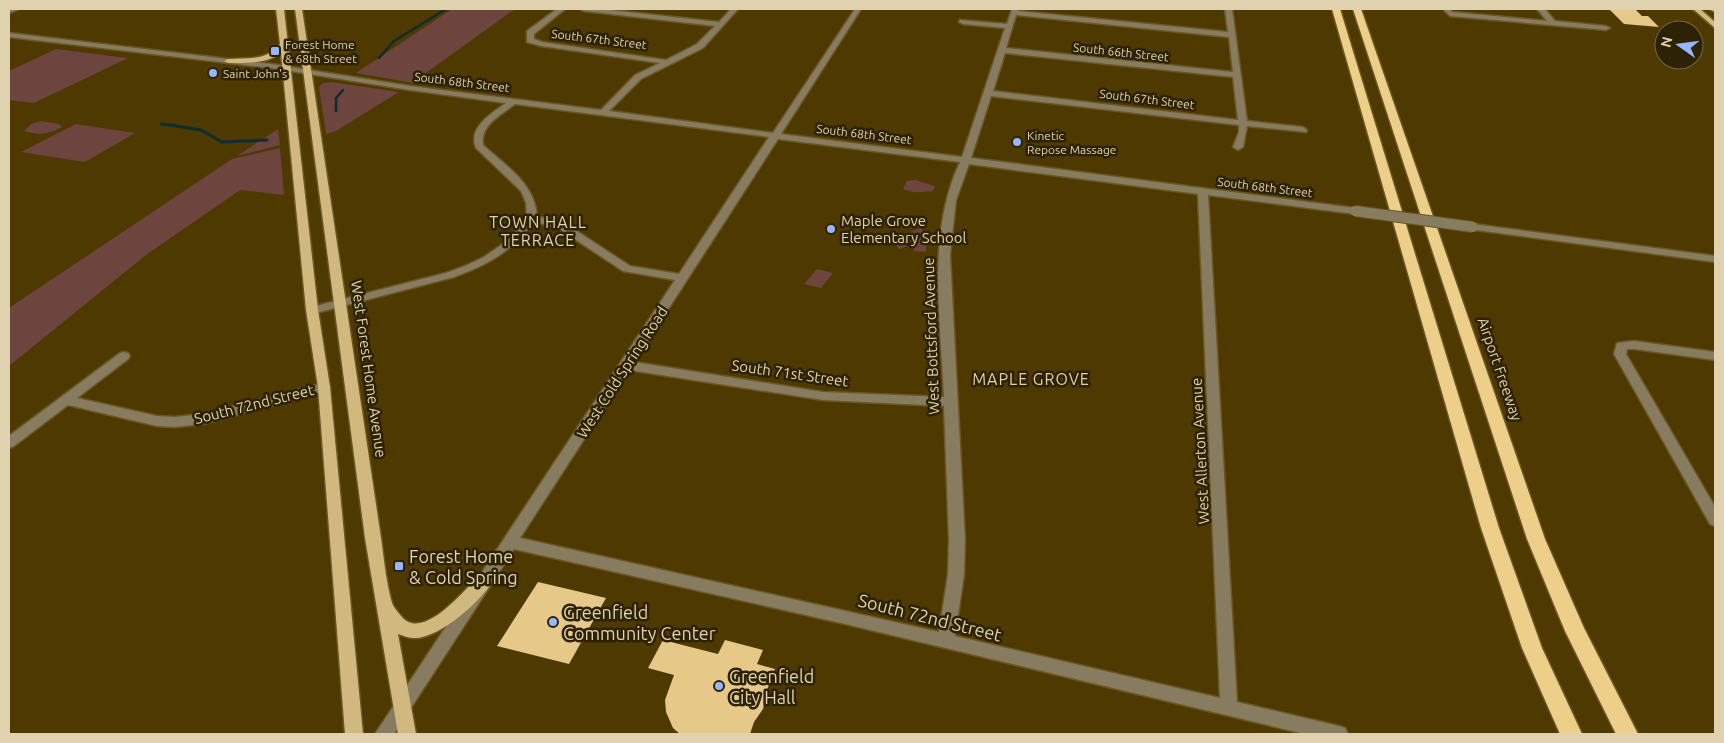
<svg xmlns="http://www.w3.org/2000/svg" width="1724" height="743" viewBox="0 0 1724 743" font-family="Ubuntu,sans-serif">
<rect width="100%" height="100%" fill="#4e3900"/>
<g fill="#6e443f">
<path d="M452,9h63l-103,74 -56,-10z"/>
<path d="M56,49l72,9 -94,45 -25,-3v-29z"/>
<path d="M332,82l67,10 -63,39 -10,3 -7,-47 4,-4z"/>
<path d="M41,121l18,3 3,3c-15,8 -23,8 -38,4l7,-7z"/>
<path d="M76,124l59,9 -50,29 -64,-10z"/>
<path d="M278,129l2,16 -43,11z"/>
<path d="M280,148l4,47 -44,-5 -94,65 -137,111v-58l223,-149z"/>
<path d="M915,180l20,6 -2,5c-10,1 -21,3 -30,-2l4,-8z"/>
<path d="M921,228l6,8 -1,16 -12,-1 -1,-7 -14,5 -9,-10z"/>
<path d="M817,269l16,4 -12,15 -17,-4z"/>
</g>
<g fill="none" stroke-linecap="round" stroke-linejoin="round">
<g stroke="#0f2d30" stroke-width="2.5">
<path d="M379,58l15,-17 52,-32"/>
<path d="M336,111v-13l7,-8"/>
<path d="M161,124l14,1"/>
</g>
<path stroke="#0f2d30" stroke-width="3" d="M163,124l38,6 21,12 45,-2"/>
</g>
<g fill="#e6c988">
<path d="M1609,9h26l7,7h6l11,11 -35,-3z"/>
<path d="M538,582l68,16 -37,66 -72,-18z"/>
<path d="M663,640l55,14 7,-14 38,10 -6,14 18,5 -8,21 -4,19 -9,13 -4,12h-70l-7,-6 -7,-16 -1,-12 9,-25 -26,-7z"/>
</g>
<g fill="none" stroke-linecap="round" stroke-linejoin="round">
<g stroke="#6b5723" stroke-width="3">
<g id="minor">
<path d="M9,9h10l-10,4z"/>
<path d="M557,9h8l-31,25v5l8,3 124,18 31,-16 18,-18 -131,-15 -4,-2h21l118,13 12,-13h7l-35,39 -62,31 -32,32 164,22 82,-124h6l-80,125 181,23 43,-129 -42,-4 -4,-2 1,-2 47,4 5,-15h6v2l210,21 -3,-23h7l15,112 56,6 4,3 -1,2 -59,-6 -4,21 -5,3 -5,-3 6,-15v-7l-248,-29 -20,62 384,50 5,3 -5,3 -147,-19 29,507 102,24 6,2 3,6h-43l-464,-111 -327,-74 -120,185h-19l300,-454 -52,-9 -65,-43 -24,-6c-26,31 -42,41 -80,55l-142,37 -4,-2 -2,-2 2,-2 138,-35 19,-7 19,-9 23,-16 20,-23 -1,-15 -5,-12 -45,-43c-9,-20 16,-35 30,-45l-96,-13 -139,-22 -262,-31v-4l262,31 139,22 191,24 34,-35 25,-12 -119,-17 -14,-4v-11zM1016,15l213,22 4,35 -227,-24zM1005,53l228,24 5,43 -245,-29zM515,104l254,33 -90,137 -49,-8 -64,-42 -29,-8c-2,-32 -31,-50 -54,-71 -3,-20 18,-30 32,-41zM778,139l182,23c-34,72 -19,159 -16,235l-121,-5 -189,-30zM969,164l229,30 22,504 -265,-62 9,-62 1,-34 -15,-285 6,-55zM629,370l194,30 121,6 5,134 -1,34 -9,58 -419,-94z"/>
<path d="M1443,9h7l2,3 95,9 -10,-12h8l10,12 51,5 4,2 -4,2 -156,-14z"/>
<path d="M1473,224l242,32v6l-246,-33 -1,-2z"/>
<path d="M1634,341l81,11v8l-81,-11h-7l-1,5 89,153v19l-5,-2 -96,-170 3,-11z"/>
<path d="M124,352l4,1 2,3 -2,3 -51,39 80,18 18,1 28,-3 121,-31 6,4 -1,3 -126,34 -28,3 -18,-1 -89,-21 -54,41 -5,2v-12l111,-83z"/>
</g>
</g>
<g stroke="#6b5723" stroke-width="3">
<g id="major">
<path d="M276,9h8l34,301 12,77 33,347h-18l-27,-347 -12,-77 -25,-257c-15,11 -35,10 -53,10l-4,-2 4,-2c18,-1 40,2 52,-15z"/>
<path d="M295,9h7l79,529c3,21 5,44 11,65 2,5 6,9 9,13 21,27 64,-26 79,-42l6,-1 6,1 2,5c-11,21 -56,61 -81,59 -5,0 -11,-3 -15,-4l18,100h-18l-33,-196z"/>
<path d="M1693,9h7l15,13v6z"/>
<path d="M1710,9h5v3l-4,-2z"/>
</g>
</g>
<g stroke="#6b5723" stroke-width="3">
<g id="highway">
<path d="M1332,9h8l159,519 43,120 40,86h-22l-38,-86 -41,-120z"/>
<path d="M1353,9h8l184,530 39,89 54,106h-22l-51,-103 -38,-92z"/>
</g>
</g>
<use href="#minor" fill="#877b60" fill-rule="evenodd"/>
<use href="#major" fill="#d1b87e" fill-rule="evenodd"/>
<use href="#highway" fill="#eecf8a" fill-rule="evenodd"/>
<g stroke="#6b5723" stroke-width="12" stroke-linecap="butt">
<path id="minor-bridge" d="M1355,211l118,16"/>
</g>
<use href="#minor-bridge" stroke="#877b60" stroke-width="10"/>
</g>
<g fill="#98b6fd" stroke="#2d2204" stroke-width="2">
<rect x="270" y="46" width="10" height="10" rx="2.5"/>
<circle cx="213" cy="73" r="5"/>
<circle cx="1017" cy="142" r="5"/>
<circle cx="831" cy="229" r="5"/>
<rect x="394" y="561" width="10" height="10" rx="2.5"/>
<circle cx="553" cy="622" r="5"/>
<circle cx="719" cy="686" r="5"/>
</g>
<g text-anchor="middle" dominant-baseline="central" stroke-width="5" stroke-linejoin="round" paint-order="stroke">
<g font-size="12" fill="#e0d1af" stroke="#2d2204">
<text transform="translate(599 39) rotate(7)">South 67th Street</text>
<text transform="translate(1121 52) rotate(6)">South 66th Street</text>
<text transform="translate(462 82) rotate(7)">South 68th Street</text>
<text transform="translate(1147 99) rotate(7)">South 67th Street</text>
<text transform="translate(864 134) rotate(7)">South 68th Street</text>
<text transform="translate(1265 187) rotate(7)">South 68th Street</text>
</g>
<g font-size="12" fill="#e0d1af" stroke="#2d2204" text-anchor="start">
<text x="285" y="44">Forest Home<tspan x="285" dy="14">&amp; 68th Street</tspan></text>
<text x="223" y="73">Saint John's</text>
<text x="1027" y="135">Kinetic<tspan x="1027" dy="14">Repose Massage</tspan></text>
</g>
<g font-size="15" fill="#e0d1af" stroke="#2d2204" text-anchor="start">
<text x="841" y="220">Maple Grove<tspan x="841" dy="17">Elementary School</tspan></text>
</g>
<g font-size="15" fill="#e0d1af" stroke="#2d2204">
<text transform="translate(931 336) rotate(-92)">West Bottsford Avenue</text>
<text transform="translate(369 369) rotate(82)">West Forest Home Avenue</text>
<text transform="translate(1500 369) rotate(71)">Airport Freeway</text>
<text transform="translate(622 372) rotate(-57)">West Cold Spring Road</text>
<text transform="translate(790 373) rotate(8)">South 71st Street</text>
<text transform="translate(254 404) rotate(-14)">South 72nd Street</text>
<text transform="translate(1200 451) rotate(-93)">West Allerton Avenue</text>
</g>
<g font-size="16" letter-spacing="1" fill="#e0d1af" stroke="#2d2204">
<text x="538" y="222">TOWN HALL<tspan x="538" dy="18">TERRACE</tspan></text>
<text x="1031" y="379">MAPLE GROVE</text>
</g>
<g font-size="18" fill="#e0d1af" stroke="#2d2204" text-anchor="start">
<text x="409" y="556">Forest Home<tspan x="409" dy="21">&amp; Cold Spring</tspan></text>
<text x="563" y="612">Greenfield<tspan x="563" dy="21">Community Center</tspan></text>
<text x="729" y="676">Greenfield<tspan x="729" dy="21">City Hall</tspan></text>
</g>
<g font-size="18" fill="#e0d1af" stroke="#2d2204">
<text transform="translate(930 617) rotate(14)">South 72nd Street</text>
</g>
</g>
<rect width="1724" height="743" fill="none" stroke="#e0d1af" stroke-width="20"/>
<g transform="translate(1679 45) rotate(284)"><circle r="24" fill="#2d2204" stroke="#756848"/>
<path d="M0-4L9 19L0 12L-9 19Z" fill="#98b6fd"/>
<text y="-8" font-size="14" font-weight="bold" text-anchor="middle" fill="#e0d1af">N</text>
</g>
</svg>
